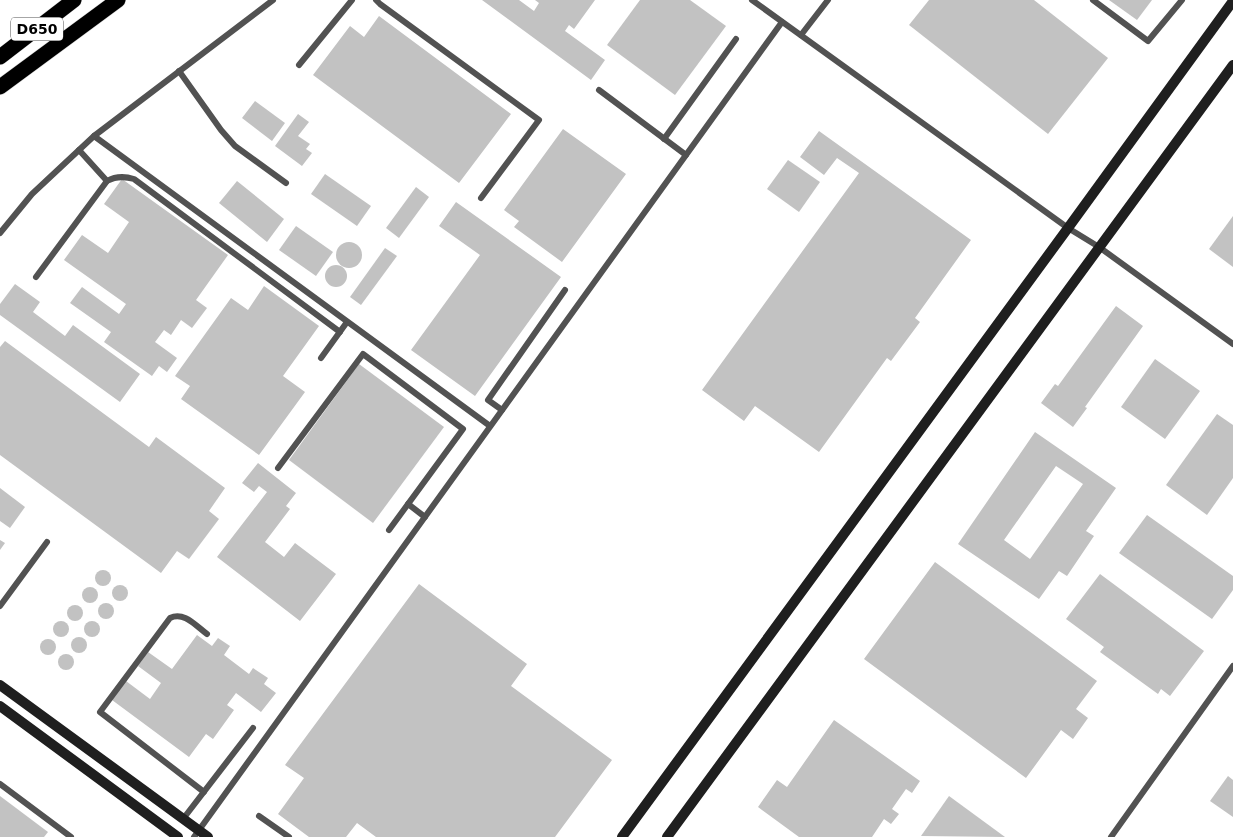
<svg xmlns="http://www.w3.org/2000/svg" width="1233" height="837" viewBox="0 0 1233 837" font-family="'DejaVu Sans',sans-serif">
<rect width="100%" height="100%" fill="#fff"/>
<g fill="#c2c2c2" fill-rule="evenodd">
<path d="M482,0h37l15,11 5,-8 -4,-3h60l-21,29 -5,-4 -4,6 40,29 -14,20z"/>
<path d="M640,0h50l36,26 -51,69 -68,-50z"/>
<path d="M929,0h105l74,58 -60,76 -139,-109z"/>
<path d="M1109,0h43l-15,20z"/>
<path d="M379,16l132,98 -52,69 -146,-108 37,-49 14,11z"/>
<path d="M255,101l30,22 -13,18 -30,-23z"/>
<path d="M298,114l11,8 -11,14 12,8 -4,5 6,4 -10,13 -27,-20z"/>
<path d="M563,129l63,45 -64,88 -48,-35 5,-6 -15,-11z"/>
<path d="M819,131l152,109 -56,78 5,4 -29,39 -4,-3 -68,94 -64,-46 -11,15 -42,-31 157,-217 -22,-15 -13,17 -24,-18z"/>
<path d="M788,160l32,22 -21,30 -32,-23z"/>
<path d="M325,174l46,32 -14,20 -46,-32z"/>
<path d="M122,179l106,76 -32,45 11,8 -15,20 -11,-8 -10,15 -7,-5 -9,12 22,16 -10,14 -8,-6 -7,10 -48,-34 7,-10 -41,-29 12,-16 37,27 7,-10 -62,-44 18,-25 26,18 21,-31 -25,-18z"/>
<path d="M237,181l47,38 -17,23 -48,-39z"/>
<path d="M416,187l13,10 -30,41 -13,-10z"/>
<path d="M456,202l105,75 -86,119 -64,-46 69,-95 -41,-29z"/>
<path d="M1233,216v51l-24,-18z"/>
<path d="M296,226l37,26 -17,24 -37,-26z"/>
<circle cx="349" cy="255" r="13"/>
<path d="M385,248l12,8 -36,49 -11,-8z"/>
<circle cx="336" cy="276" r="11"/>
<path d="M15,284l25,18 -7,10 32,24 8,-11 67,49 -20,28 -120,-87v-11z"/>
<path d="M264,286l55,40 -36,50 22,16 -46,63 -78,-56 9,-13 -15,-10 56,-78 17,12z"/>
<path d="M1116,306l27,20 -58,81 2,1 -14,19 -32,-24 14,-19 3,2z"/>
<path d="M5,341l144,106 7,-10 69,51 -16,23 10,8 -30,40 -12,-8 -16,22 -161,-118v-108z"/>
<path d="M1155,359l45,32 -35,48 -44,-32z"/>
<path d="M359,364l85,63 -71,96 -84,-63z"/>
<path d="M1217,414l16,11v53l-26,37 -41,-30z"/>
<path d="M1035,432l81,56 -30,43 8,5 -27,40 -8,-5 -20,28 -81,-55zM1056,466l27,18 -53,75 -26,-19z"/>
<path d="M258,463l38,30 -10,13 4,3 -25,33 19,15 11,-14 41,31 -36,47 -83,-64 50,-65 -8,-6 -5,6 -12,-9z"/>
<path d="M0,488l25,19 -15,21 -10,-7z"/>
<path d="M1147,515l86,61v14l-21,29 -93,-66z"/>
<path d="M0,540l5,3 -5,7z"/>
<path d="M935,562l162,119 -21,28 12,9 -15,21 -12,-9 -35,48 -162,-119z"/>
<circle cx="103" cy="578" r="8"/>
<path d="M1100,574l104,77 -34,45 -9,-7 -3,5 -58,-42 4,-5 -38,-28z"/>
<path d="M419,584l108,80 -16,22 101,74 -57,77h-179l-19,-14 -11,14h-37l-31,-23 26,-36 -19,-13z"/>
<circle cx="120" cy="593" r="8"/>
<circle cx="90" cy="595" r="8"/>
<circle cx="106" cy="611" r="8"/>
<circle cx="75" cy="613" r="8"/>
<circle cx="61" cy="629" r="8"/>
<circle cx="92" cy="629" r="8"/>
<path d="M197,635l15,11 6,-8 12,8 -6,9 25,19 4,-6 15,10 -4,6 12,9 -15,19 -25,-19 -9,12 7,5 -21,29 -7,-5 -17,23 -77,-57 14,-19 24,18 11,-16 -23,-17 10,-14 24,17z"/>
<circle cx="79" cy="645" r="8"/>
<circle cx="48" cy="647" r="8"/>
<circle cx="66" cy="662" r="8"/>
<path d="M834,720l86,61 -8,12 -6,-4 -14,20 7,5 -8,10 -7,-5 -12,18h-73l-41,-30 19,-27 10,7z"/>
<path d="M1228,776l5,4v37l-23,-16z"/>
<path d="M0,796l48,36 -4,5h-44z"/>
<path d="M949,796l56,41 -84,-1z"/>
</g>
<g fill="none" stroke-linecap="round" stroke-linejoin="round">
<g stroke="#dbdbdb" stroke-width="16">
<g id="highway">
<path d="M0,57l74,-57"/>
<path d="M0,87l118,-87"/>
</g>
</g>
<g stroke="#525252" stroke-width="6">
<path d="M376,0l4,4 159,116 -58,78"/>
<path d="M752,0l316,228 31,19 134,97"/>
<path d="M1093,0l55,41 34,-41"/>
<path d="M801,35l27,-35"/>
<path d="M299,65l53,-65"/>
<path d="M179,71l42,59 14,16 51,37"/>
<path d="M599,90l87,65"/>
<path d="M94,136l396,290"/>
<path d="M664,139l72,-100"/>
<path d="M79,150l28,31"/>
<path d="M0,233l32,-39 62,-58 179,-136"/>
<path d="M36,277l71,-96c9,-5 17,-5 27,-2l206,153"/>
<path d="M321,358l26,-36"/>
<path d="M502,410l-14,-10 77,-110"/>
<path d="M278,468l85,-114 100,75 -74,101"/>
<path d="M408,504l17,13"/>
<path d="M0,606l47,-64"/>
<path d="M0,784l71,53"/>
<path d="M204,792l-104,-80 70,-94c14,-7 26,8 37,16"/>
<path d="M259,816l30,21"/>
<path d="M183,819l70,-91"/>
<path d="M194,837l588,-815"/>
<path d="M1111,837l122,-171"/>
</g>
<g stroke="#1f1f1f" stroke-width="10">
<path d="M0,685l208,152"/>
<path d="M0,706l178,131"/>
<path d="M622,837l446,-609 165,-227"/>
<path d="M667,837l566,-772"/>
</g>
<use href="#highway" stroke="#000" stroke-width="15"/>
</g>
<g text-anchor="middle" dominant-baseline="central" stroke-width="4.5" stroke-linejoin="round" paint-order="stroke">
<rect fill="#fff" stroke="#4c4c4c" stroke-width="1" x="11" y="17.5" width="52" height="23" rx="4"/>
<g font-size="14" font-weight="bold" fill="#000">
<text x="37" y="29">D650</text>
</g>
</g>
</svg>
